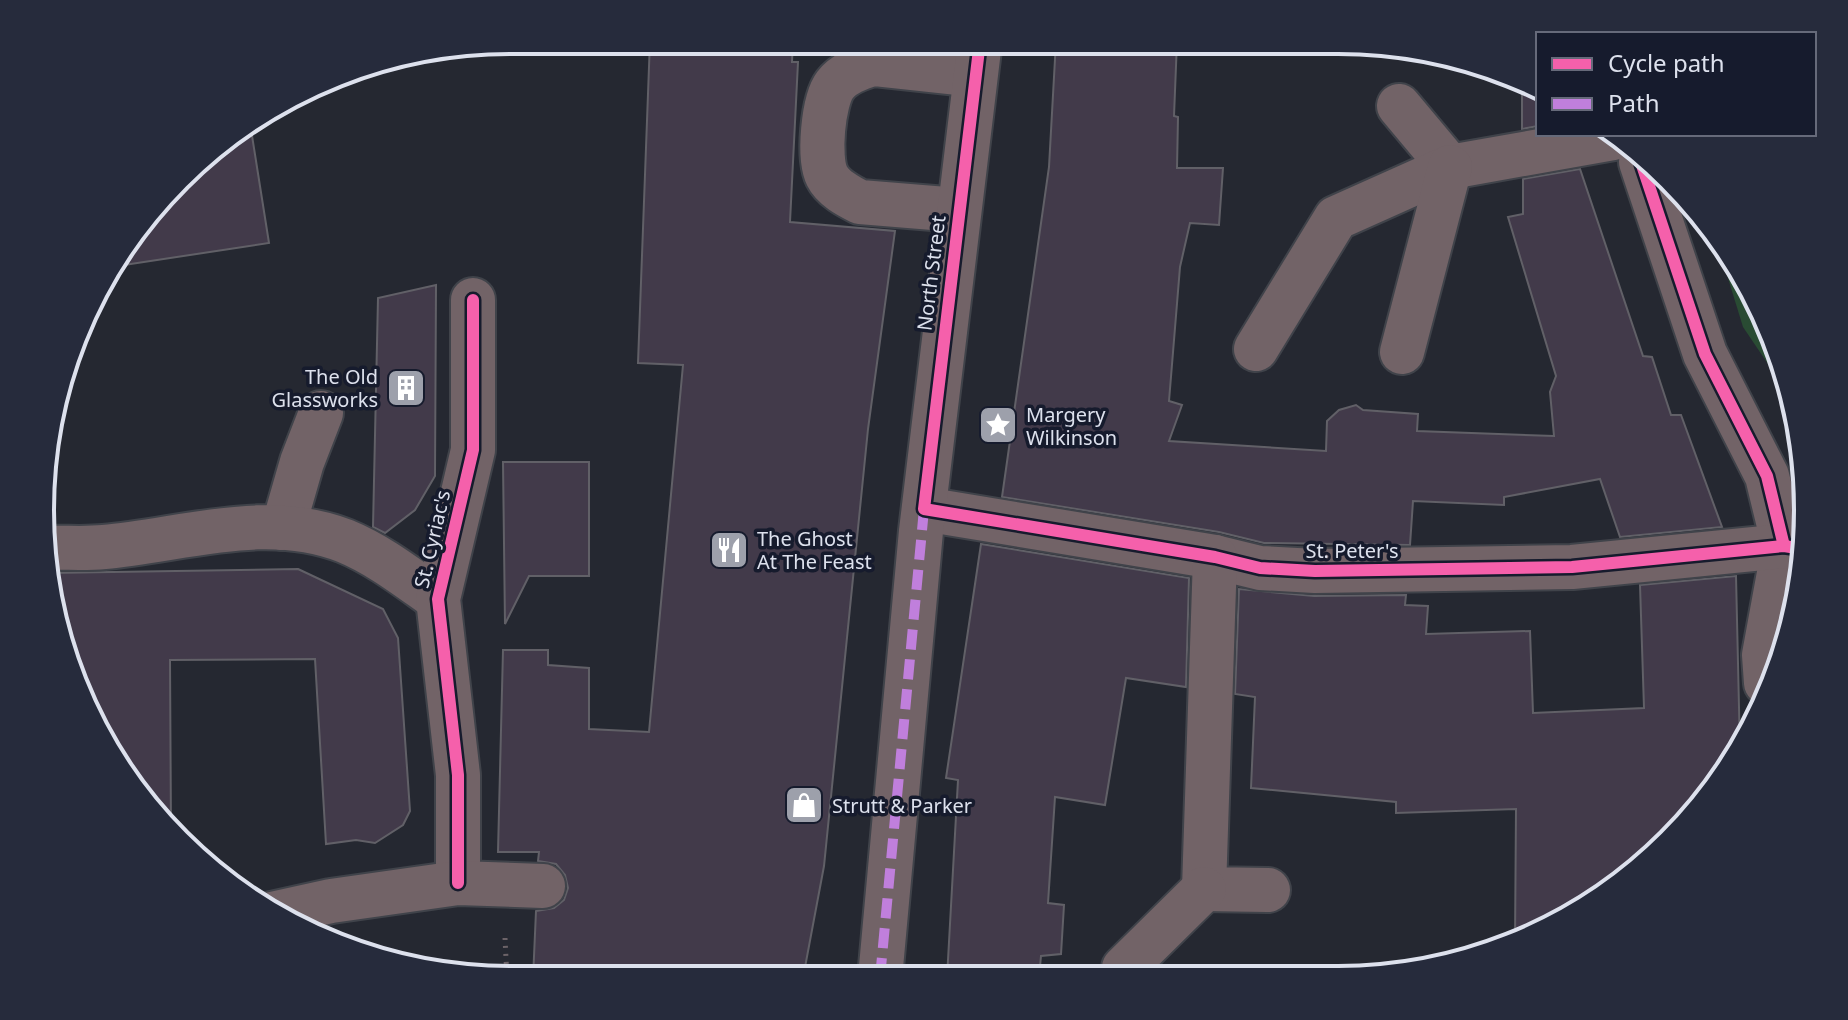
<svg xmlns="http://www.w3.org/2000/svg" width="1848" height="1020" viewBox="0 0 1848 1020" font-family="'Noto Sans',sans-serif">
<rect width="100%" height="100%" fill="#252831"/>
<path fill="#294b33" d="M1712,226l80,162 1,13 -50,-74z"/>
<g fill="#423a4a" stroke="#616067" stroke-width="2">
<path d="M650,40h143l-1,22h6l-8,160 105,9 -27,198 -44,437 -21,112 -270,1 3,-68 18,-3 10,-8 4,-12 -3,-13 -9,-11 -18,-3 1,-9h-41l5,-202h45v15l41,3v61l60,3 34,-367 -45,-2z"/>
<path d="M1056,41h121l-3,75 4,1 -1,51h46l-4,57 -29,-2 -10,44 -11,134 13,4 -13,36 157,10 1,-30 12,-11 17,-5 7,5 55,4 -1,17 137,5 -4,-44 6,-16 -48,-159 15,-3v-35l57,-10 63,187 9,1 19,58h10l41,112 -102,10 -20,-58 -96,18v8l-91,-4 -3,44 -146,-2 -45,-11 -217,-35 47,-330z"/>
<path d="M1522,82l16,6v38l-16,3z"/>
<path d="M250,123l19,120 -158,24 8,-18 105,-112z"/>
<path d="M436,285l-1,191 -20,34 -30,23 -12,-6 5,-229z"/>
<path d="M503,462h86v114h-60l-24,48z"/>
<path d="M981,544l208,34 -3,109 -60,-9 -21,127 -50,-8 -7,106 16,2 -3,49 -20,2 -2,21 -92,1 11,-198 -12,-2z"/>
<path d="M298,569l85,40 15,29 12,173 -7,14 -28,18 -19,-3 -30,4 -11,-185 -145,1 1,172 -14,-12 -81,-130 -27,-117z"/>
<path d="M1736,576l4,175 -49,69 -91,81 -85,41 1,-133 -120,4v-11l-145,-14 4,-91 -20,-3 4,-105 75,7 92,-1 -1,10 23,1 -2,28 104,-3 3,82 111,-5 -4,-123z"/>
</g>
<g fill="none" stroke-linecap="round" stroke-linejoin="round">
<g stroke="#40434a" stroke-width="48">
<g id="minor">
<path d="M1399,106l51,61 163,-29"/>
<path d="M1641,162l64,192 62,122 17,70 -20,109 2,28"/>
<path d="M958,210l-98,-8c-12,-6 -27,-14 -33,-26 -9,-18 -4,-75 8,-91 9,-12 24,-17 38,-21l102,11"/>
<path d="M1256,349l80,-131 114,-51"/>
<path d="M1402,352l48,-185"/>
<path d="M924,509l291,48 45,11 55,3 257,-4 212,-21 19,3"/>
<path d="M283,528l19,-66 19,-49"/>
<path d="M43,548c20,-1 41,1 61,-1 79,-7 162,-37 241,-6 34,14 63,37 93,58"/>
<path d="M1215,557l-11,332 64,1"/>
<path d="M458,883v-108l-20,-176 35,-149v-150"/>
<path d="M272,914l59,-13 127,-18 85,3"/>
<path d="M1123,977l1,-9 80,-79"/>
<path d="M880,978l41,-447 59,-490"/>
</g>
</g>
<path stroke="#6c6368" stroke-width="5" stroke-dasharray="2 6" stroke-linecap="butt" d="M505,938l2,41"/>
<use href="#minor" stroke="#726367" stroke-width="44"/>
<path stroke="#c07fdc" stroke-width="10" stroke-dasharray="20 10" stroke-linecap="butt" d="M880,978l44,-469"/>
<g stroke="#161b2d" stroke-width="17">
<g id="cycleway">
<path d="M980,41l-56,468 291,48 45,11 55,3 257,-4 212,-21 19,3"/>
<path d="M1641,162l64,192 62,122 17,70"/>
<path d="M458,883v-108l-20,-176 35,-149v-150"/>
</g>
</g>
<use href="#cycleway" stroke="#f560ab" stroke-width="12"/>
</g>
<defs>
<g id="building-square" transform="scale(2)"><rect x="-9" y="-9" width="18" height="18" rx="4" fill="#9da0ab" stroke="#161b2d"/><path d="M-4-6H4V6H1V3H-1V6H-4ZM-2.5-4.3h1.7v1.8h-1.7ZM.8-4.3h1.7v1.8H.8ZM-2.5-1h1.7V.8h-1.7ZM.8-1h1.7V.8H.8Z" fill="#fff"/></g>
<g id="sight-square" transform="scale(2)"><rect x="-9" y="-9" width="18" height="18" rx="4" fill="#9da0ab" stroke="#161b2d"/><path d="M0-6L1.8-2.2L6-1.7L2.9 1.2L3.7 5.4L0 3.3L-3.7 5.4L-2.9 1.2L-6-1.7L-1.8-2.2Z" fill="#fff"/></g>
<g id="restaurant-square" transform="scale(2)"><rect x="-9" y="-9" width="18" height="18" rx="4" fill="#9da0ab" stroke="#161b2d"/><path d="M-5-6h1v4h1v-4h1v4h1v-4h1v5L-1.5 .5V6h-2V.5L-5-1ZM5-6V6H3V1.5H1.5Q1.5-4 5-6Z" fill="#fff"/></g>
<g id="shop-square" transform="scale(2)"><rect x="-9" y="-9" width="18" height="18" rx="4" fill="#9da0ab" stroke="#161b2d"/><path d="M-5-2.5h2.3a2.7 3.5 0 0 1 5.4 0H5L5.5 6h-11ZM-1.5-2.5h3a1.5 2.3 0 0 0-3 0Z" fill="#fff"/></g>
</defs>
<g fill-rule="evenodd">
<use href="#building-square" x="406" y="388"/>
<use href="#sight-square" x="998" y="425"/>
<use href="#restaurant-square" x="729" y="550"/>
<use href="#shop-square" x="804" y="805"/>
</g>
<g text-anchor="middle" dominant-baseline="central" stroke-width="7" stroke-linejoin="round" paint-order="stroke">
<g font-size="20" fill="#dde1ed" stroke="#161b2d">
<text transform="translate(931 273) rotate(-83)">North Street</text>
<text transform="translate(432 539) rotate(-77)">St. Cyriac's</text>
<text x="1352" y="550">St. Peter's</text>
</g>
<g font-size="20" fill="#dde1ed" stroke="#161b2d" text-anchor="start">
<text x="378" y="376" text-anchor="end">The Old<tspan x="378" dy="23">Glassworks</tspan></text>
<text x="1026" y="414">Margery<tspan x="1026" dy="23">Wilkinson</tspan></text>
<text x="757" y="538">The Ghost<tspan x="757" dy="23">At The Feast</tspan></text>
<text x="832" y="805">Strutt &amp; Parker</text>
</g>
</g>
<path d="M0 0H1848V1020H0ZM510 54H1338A456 456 0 0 1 1794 510V510A456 456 0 0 1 1338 966H510A456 456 0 0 1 54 510V510A456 456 0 0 1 510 54Z" fill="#262b3c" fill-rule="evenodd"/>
<path fill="none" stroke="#dde1ed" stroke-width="4" d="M510 54H1338A456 456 0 0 1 1794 510V510A456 456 0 0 1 1338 966H510A456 456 0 0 1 54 510V510A456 456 0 0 1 510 54Z"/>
<rect x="1536" y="32" width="280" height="104" fill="#161b2d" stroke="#666a7a" stroke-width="2"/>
<rect x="1552" y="58" width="40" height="12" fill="#f560ab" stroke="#666a7a" stroke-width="2"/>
<text x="1608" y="72" font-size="24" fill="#dde1ed">Cycle path</text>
<rect x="1552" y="98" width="40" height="12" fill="#c07fdc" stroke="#666a7a" stroke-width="2"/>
<text x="1608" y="112" font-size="24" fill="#dde1ed">Path</text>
</svg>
